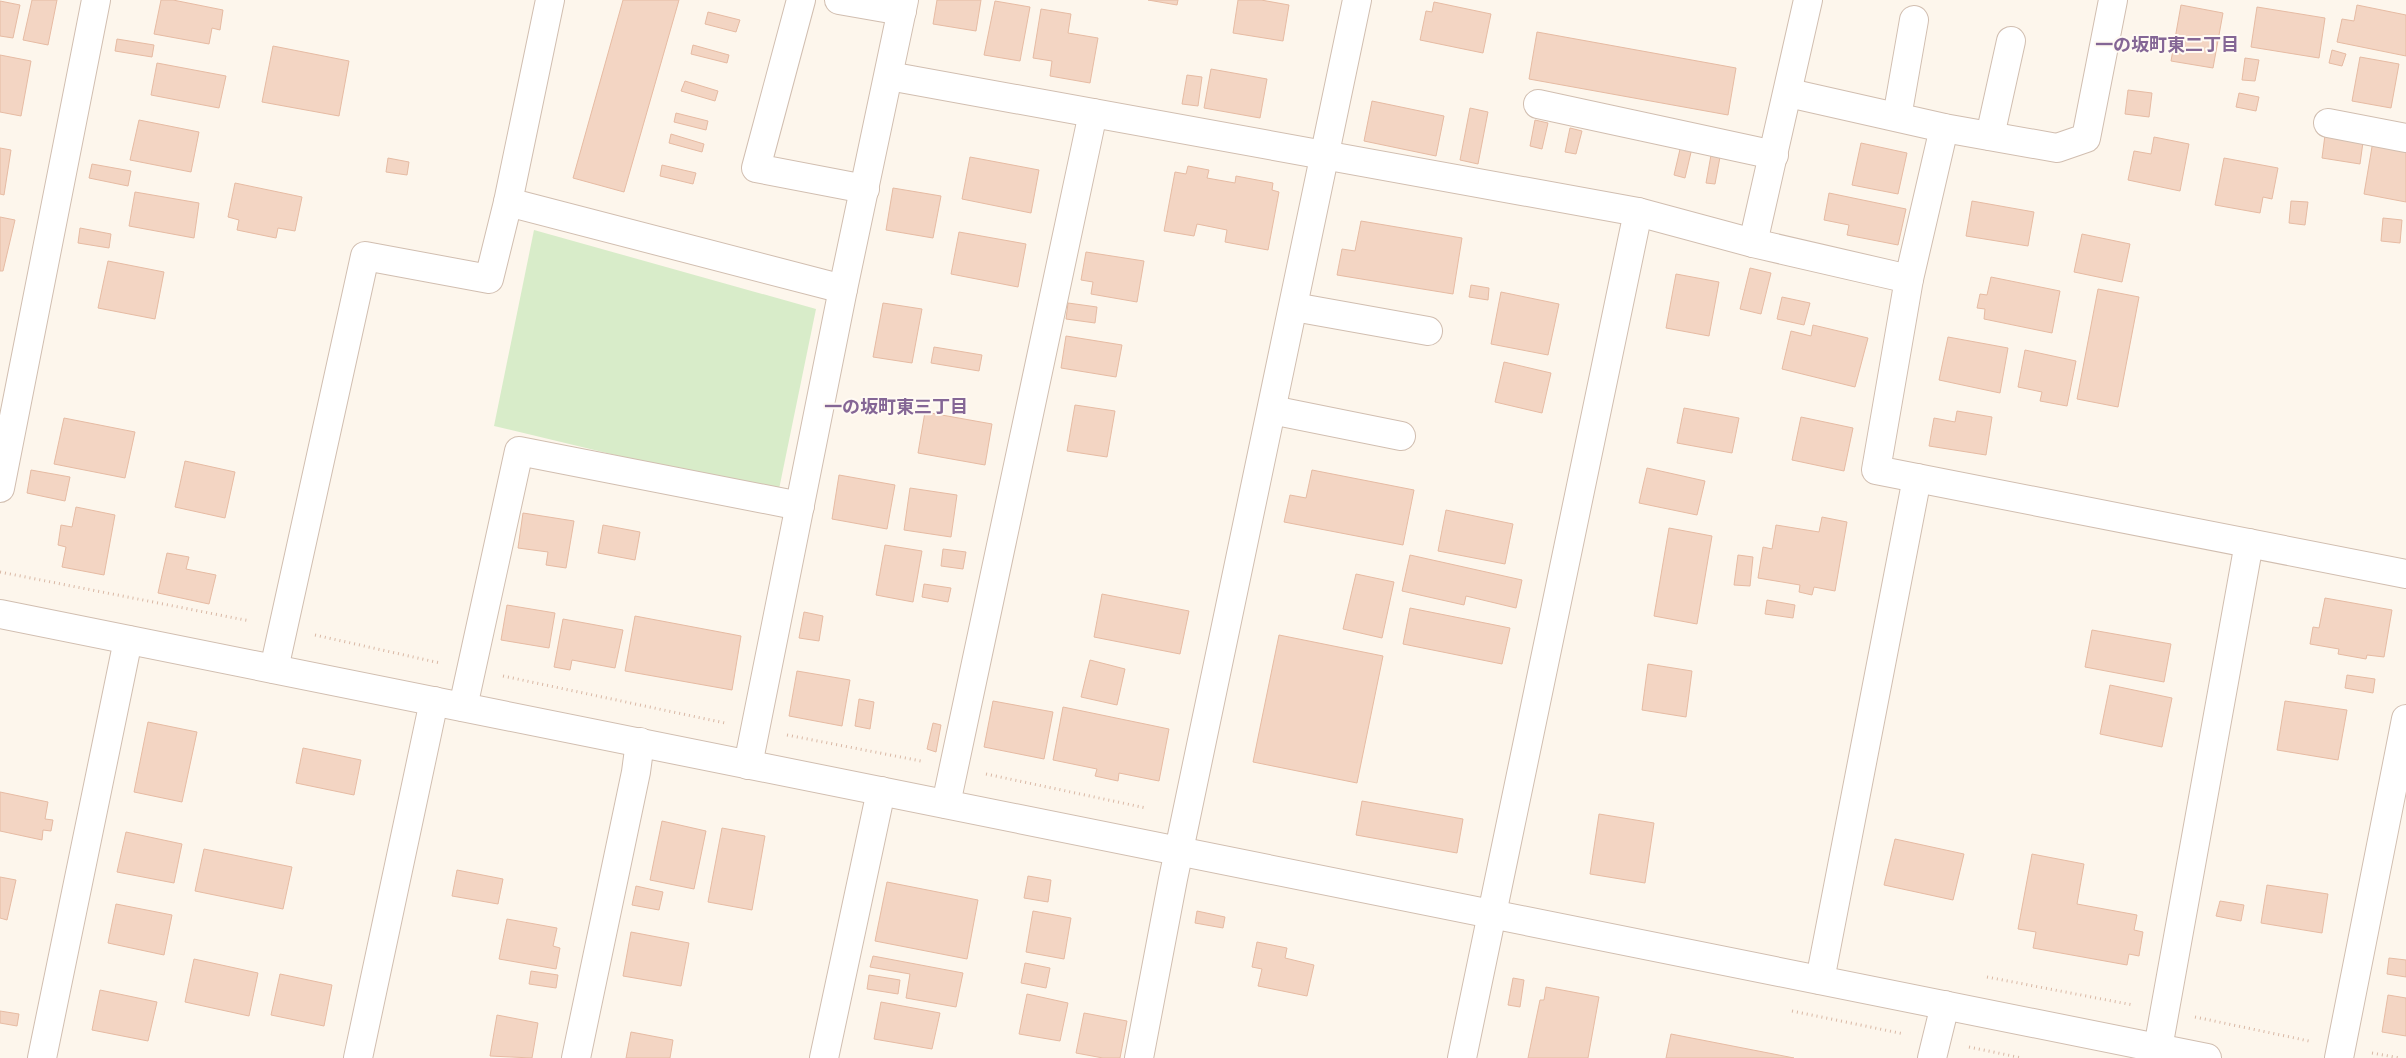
<svg xmlns="http://www.w3.org/2000/svg" width="2406" height="1058" viewBox="0 0 2406 1058" font-family="Karla,'Noto Sans JP',sans-serif">
<rect width="100%" height="100%" fill="#fdf6ec"/>
<path fill="#d8ecc9" d="M534,230l282,79 -38,185 -284,-68z"/>
<g fill="#f3d5c3" stroke="#e6bba3">
<path d="M32,0h25l-9,45 -25,-5z"/>
<path d="M161,0h12l50,10 -3,20 -8,-2 -3,16 -55,-10z"/>
<path d="M623,0h56l-55,192 -51,-14z"/>
<path d="M937,0h44l-5,31 -43,-7z"/>
<path d="M1148,0h30l-1,5z"/>
<path d="M1238,0h23l28,5 -6,36 -50,-8z"/>
<path d="M0,1l20,4 -7,33 -13,-2z"/>
<path d="M995,1l35,6 -10,54 -36,-6z"/>
<path d="M1434,2l57,12 -8,39 -63,-13 6,-29 6,1z"/>
<path d="M2181,5l42,8 -10,55 -42,-7z"/>
<path d="M2357,5l49,10v41l-69,-14 5,-23 12,2z"/>
<path d="M2257,7l68,11 -6,40 -68,-11z"/>
<path d="M1041,9l30,5 -3,19 30,5 -8,45 -40,-7 2,-15 -19,-3z"/>
<path d="M708,12l32,8 -4,12 -31,-8z"/>
<path d="M1537,32l199,36 -8,47 -199,-36z"/>
<path d="M117,39l37,6 -2,12 -37,-6z"/>
<path d="M693,45l36,10 -2,8 -36,-9z"/>
<path d="M273,46l76,15 -10,55 -77,-14z"/>
<path d="M2332,50l14,4 -4,12 -13,-3z"/>
<path d="M0,55l31,6 -10,55 -21,-4z"/>
<path d="M2360,57l39,7 -8,44 -39,-7z"/>
<path d="M2245,58l14,2 -4,21 -13,-1z"/>
<path d="M157,63l69,13 -7,32 -68,-13z"/>
<path d="M1211,69l56,10 -7,39 -56,-10z"/>
<path d="M1187,75l15,2 -4,29 -16,-2z"/>
<path d="M685,81l33,10 -3,10 -34,-10z"/>
<path d="M2128,90l24,3 -3,24 -24,-3z"/>
<path d="M2239,93l20,4 -3,14 -20,-4z"/>
<path d="M1372,101l72,15 -8,40 -72,-15z"/>
<path d="M1470,108l18,4 -10,52 -18,-4z"/>
<path d="M676,113l32,8 -2,9 -32,-8z"/>
<path d="M139,120l60,12 -8,40 -61,-12z"/>
<path d="M1535,120l13,3 -6,26 -12,-3z"/>
<path d="M1570,128l12,3 -6,23 -11,-2z"/>
<path d="M671,134l33,10 -2,8 -33,-9z"/>
<path d="M2325,135l38,7 -3,22 -38,-6z"/>
<path d="M2154,137l35,7 -9,47 -52,-11 6,-29 17,3z"/>
<path d="M2373,141l33,6v55l-42,-8z"/>
<path d="M1861,143l46,10 -9,41 -46,-9z"/>
<path d="M1681,145l11,3 -7,30 -11,-3z"/>
<path d="M0,148l11,2 -7,45 -4,-1z"/>
<path d="M1711,155l9,2 -5,27 -9,-1z"/>
<path d="M970,157l69,13 -8,43 -69,-14z"/>
<path d="M388,158l21,4 -2,13 -21,-3z"/>
<path d="M2224,158l54,10 -6,31 -9,-2 -3,16 -45,-8z"/>
<path d="M92,164l39,7 -3,15 -39,-8z"/>
<path d="M662,165l34,8 -3,11 -33,-8z"/>
<path d="M1188,166l21,4 -2,8 28,5 1,-7 37,7 -1,7 7,2 -11,58 -43,-8 2,-12 -30,-6 -3,12 -30,-5 11,-59 11,2z"/>
<path d="M235,183l67,14 -7,34 -17,-3 -2,10 -39,-8 2,-10 -11,-3z"/>
<path d="M893,188l48,8 -8,42 -47,-8z"/>
<path d="M135,192l64,11 -5,35 -65,-12z"/>
<path d="M1829,193l77,16 -8,36 -51,-10 2,-10 -25,-5z"/>
<path d="M1972,201l62,11 -6,34 -62,-10z"/>
<path d="M2291,201l17,1 -3,23 -16,-2z"/>
<path d="M0,217l15,3 -12,51h-3z"/>
<path d="M2383,218l19,2 -2,23 -19,-2z"/>
<path d="M1361,221l101,17 -9,56 -116,-19 5,-26 13,2z"/>
<path d="M80,228l31,6 -2,14 -31,-5z"/>
<path d="M959,232l67,12 -8,43 -67,-13z"/>
<path d="M2082,234l48,10 -8,38 -48,-10z"/>
<path d="M1086,252l58,9 -7,41 -46,-8 2,-12 -12,-2z"/>
<path d="M108,261l56,11 -9,47 -57,-11z"/>
<path d="M1750,268l21,5 -10,41 -21,-5z"/>
<path d="M1676,274l43,8 -10,54 -43,-8z"/>
<path d="M1991,277l69,14 -8,42 -68,-14 1,-10 -8,-1 3,-14 7,1z"/>
<path d="M1471,285l18,3 -1,12 -19,-3z"/>
<path d="M2098,289l41,8 -21,110 -41,-8z"/>
<path d="M1501,292l58,12 -11,51 -57,-11z"/>
<path d="M1782,297l28,6 -6,22 -27,-6z"/>
<path d="M883,303l39,6 -10,54 -39,-6z"/>
<path d="M1068,303l29,4 -2,16 -29,-4z"/>
<path d="M1813,325l55,13 -13,49 -73,-18 9,-38 20,5z"/>
<path d="M1066,336l56,9 -6,32 -55,-9z"/>
<path d="M1948,337l60,11 -8,45 -61,-13z"/>
<path d="M934,347l48,8 -3,16 -48,-8z"/>
<path d="M2025,350l51,11 -9,45 -27,-5 2,-9 -24,-5z"/>
<path d="M1504,362l47,11 -9,40 -47,-11z"/>
<path d="M1075,405l40,6 -8,46 -40,-6z"/>
<path d="M1684,408l55,10 -7,35 -55,-10z"/>
<path d="M1957,411l35,6 -6,38 -57,-9 5,-28 21,4z"/>
<path d="M925,412l67,12 -7,41 -67,-12z"/>
<path d="M1801,417l52,11 -9,43 -52,-11z"/>
<path d="M64,418l71,14 -10,46 -71,-14z"/>
<path d="M185,461l50,11 -10,46 -50,-11z"/>
<path d="M1647,468l58,13 -8,34 -58,-12z"/>
<path d="M31,470l39,7 -5,24 -38,-8z"/>
<path d="M1312,470l102,20 -11,55 -119,-23 6,-27 16,3z"/>
<path d="M839,475l56,10 -8,44 -55,-10z"/>
<path d="M910,488l47,7 -6,42 -47,-7z"/>
<path d="M76,507l39,8 -11,60 -42,-8 4,-20 -8,-2 3,-20 11,2z"/>
<path d="M1446,510l67,14 -8,40 -67,-13z"/>
<path d="M523,513l51,8 -8,47 -20,-3 2,-13 -30,-4z"/>
<path d="M1822,517l25,5 -12,69 -21,-4 -2,8 -13,-3 1,-7 -42,-7 5,-31 9,2 4,-24 43,7z"/>
<path d="M603,525l37,7 -5,28 -37,-7z"/>
<path d="M1669,528l43,8 -15,88 -43,-8z"/>
<path d="M885,545l37,6 -9,51 -37,-7z"/>
<path d="M943,549l23,3 -3,17 -22,-3z"/>
<path d="M167,553l22,4 -3,12 30,6 -7,29 -51,-11z"/>
<path d="M1410,555l112,25 -6,28 -50,-12 -2,9 -62,-14z"/>
<path d="M1738,555l15,2 -3,29 -16,-1z"/>
<path d="M1356,574l38,8 -12,56 -39,-9z"/>
<path d="M924,584l27,4 -3,14 -26,-5z"/>
<path d="M1102,594l87,17 -9,43 -86,-17z"/>
<path d="M2325,598l67,12 -8,47 -17,-2 -1,4 -28,-5 1,-5 -29,-5 3,-17 6,1z"/>
<path d="M1767,600l28,5 -2,13 -28,-4z"/>
<path d="M507,605l48,8 -6,35 -48,-8z"/>
<path d="M1410,608l100,20 -8,36 -99,-20z"/>
<path d="M804,612l19,4 -4,25 -20,-3z"/>
<path d="M635,616l106,20 -9,54 -107,-19z"/>
<path d="M563,619l60,11 -8,38 -43,-8 -2,10 -16,-3z"/>
<path d="M2092,630l79,14 -7,38 -79,-15z"/>
<path d="M1279,635l104,21 -26,127 -104,-21z"/>
<path d="M1090,660l35,9 -8,36 -36,-8z"/>
<path d="M1648,664l44,7 -6,46 -44,-7z"/>
<path d="M797,671l53,9 -8,46 -53,-10z"/>
<path d="M2347,675l28,4 -2,14 -28,-5z"/>
<path d="M2110,685l62,13 -10,49 -62,-13z"/>
<path d="M859,699l15,3 -4,27 -15,-3z"/>
<path d="M993,701l60,11 -9,47 -60,-12z"/>
<path d="M2285,701l62,9 -9,50 -61,-10z"/>
<path d="M1063,707l106,22 -10,52 -40,-8 -1,8 -23,-5 2,-7 -44,-9z"/>
<path d="M148,722l49,10 -15,70 -48,-10z"/>
<path d="M933,723l8,2 -5,27 -9,-3z"/>
<path d="M303,748l58,12 -7,35 -58,-12z"/>
<path d="M0,792l48,10 -3,17 8,1 -2,11 -8,-1 -1,10 -42,-9z"/>
<path d="M1362,801l101,18 -6,34 -101,-18z"/>
<path d="M1599,814l55,9 -9,60 -55,-9z"/>
<path d="M662,821l44,10 -12,58 -44,-9z"/>
<path d="M722,828l43,8 -13,74 -44,-8z"/>
<path d="M126,832l56,12 -8,39 -57,-11z"/>
<path d="M1895,839l69,15 -11,46 -69,-15z"/>
<path d="M204,849l88,18 -9,42 -88,-18z"/>
<path d="M2032,854l52,10 -7,40 60,11 -3,15 9,2 -4,24 -10,-2 -2,11 -94,-17 3,-16 -18,-3z"/>
<path d="M457,870l46,9 -5,25 -46,-8z"/>
<path d="M1028,876l23,4 -3,22 -24,-4z"/>
<path d="M0,877l16,3 -9,40 -7,-2z"/>
<path d="M887,882l91,18 -11,59 -92,-18z"/>
<path d="M2267,885l61,9 -6,39 -61,-10z"/>
<path d="M636,886l27,6 -4,18 -27,-5z"/>
<path d="M2220,901l24,4 -3,16 -25,-5z"/>
<path d="M116,904l56,11 -8,40 -56,-12z"/>
<path d="M1033,911l38,7 -7,41 -38,-7z"/>
<path d="M1197,911l28,6 -2,11 -28,-5z"/>
<path d="M507,919l50,9 -4,18 7,2 -4,21 -57,-10z"/>
<path d="M631,932l58,11 -8,43 -58,-10z"/>
<path d="M1257,942l30,6 -2,10 29,7 -7,31 -49,-10 4,-17 -10,-2z"/>
<path d="M873,956l90,17 -7,34 -50,-9 4,-24 -40,-7z"/>
<path d="M2389,958l17,2v17l-19,-3z"/>
<path d="M194,959l64,14 -9,43 -64,-14z"/>
<path d="M1025,963l25,5 -4,20 -25,-5z"/>
<path d="M531,971l27,4 -2,13 -27,-4z"/>
<path d="M280,974l52,11 -8,41 -53,-11z"/>
<path d="M869,975l31,5 -2,14 -31,-5z"/>
<path d="M1513,978l11,2 -4,27 -12,-2z"/>
<path d="M1546,987l53,10 -11,61h-60l12,-58h4z"/>
<path d="M100,990l57,12 -9,39 -56,-11z"/>
<path d="M1027,994l41,9 -8,38 -41,-7z"/>
<path d="M2388,995l18,3v38l-24,-4z"/>
<path d="M881,1002l59,11 -8,36 -58,-10z"/>
<path d="M0,1011l19,3 -2,12 -17,-3z"/>
<path d="M1084,1013l43,8 -7,37h-17l-27,-5z"/>
<path d="M497,1015l41,8 -6,35 -42,-2z"/>
<path d="M631,1032l42,8 -3,18h-44z"/>
<path d="M1671,1034l123,24h-128z"/>
</g>
<g fill="none" stroke-linecap="round" stroke-linejoin="round">
<g stroke="#d1beb0" stroke-width="30">
<g id="minor">
<path d="M550,0l-42,202 335,87"/>
<path d="M801,0l-45,168 109,21"/>
<path d="M839,0l63,11"/>
<path d="M889,76l749,136 115,31 156,36"/>
<path d="M1789,93l155,35 113,20 29,-10 27,-138"/>
<path d="M1538,104l236,51"/>
<path d="M1897,117l17,-97"/>
<path d="M2328,123l78,15"/>
<path d="M1944,128l-35,151 -33,191 530,104"/>
<path d="M1990,136l21,-95"/>
<path d="M1753,243l55,-243"/>
<path d="M1294,307l134,24"/>
<path d="M1272,410l129,26"/>
<path d="M0,488l96,-488"/>
<path d="M0,614l2207,444"/>
<path d="M274,669l91,-413 124,23 19,-77"/>
<path d="M463,707l56,-256 281,55"/>
<path d="M748,765l95,-476 61,-289"/>
<path d="M946,804l147,-691"/>
<path d="M1820,980l97,-502"/>
<path d="M2158,1048l91,-505"/>
<path d="M42,1058l86,-418"/>
<path d="M358,1058l76,-357"/>
<path d="M576,1058l60,-286 4,-30"/>
<path d="M824,1058l57,-267"/>
<path d="M1139,1058l34,-179 184,-879"/>
<path d="M1462,1058l176,-846"/>
<path d="M1932,1058l13,-53"/>
<path d="M2339,1058l67,-339"/>
</g>
</g>
<g stroke="#d9b8a5" stroke-width="3" stroke-dasharray="1 4" stroke-linecap="butt">
<path d="M0,572l250,49"/>
<path d="M315,635l125,28"/>
<path d="M503,676l222,47"/>
<path d="M787,735l134,26"/>
<path d="M986,774l160,34"/>
<path d="M1987,977l146,28"/>
<path d="M1792,1011l112,23"/>
<path d="M2195,1017l114,24"/>
<path d="M1969,1047l53,11"/>
<path d="M2372,1053l28,5"/>
</g>
<use href="#minor" stroke="#fff" stroke-width="28"/>
</g>
<g text-anchor="middle" dominant-baseline="central" stroke-width="4" stroke-linejoin="round" paint-order="stroke">
<g font-size="18" font-weight="bold" fill="#846695" stroke="#fffaf3">
<text x="2167" y="45">一の坂町東二丁目</text>
<text x="896" y="407">一の坂町東三丁目</text>
</g>
</g>
</svg>
